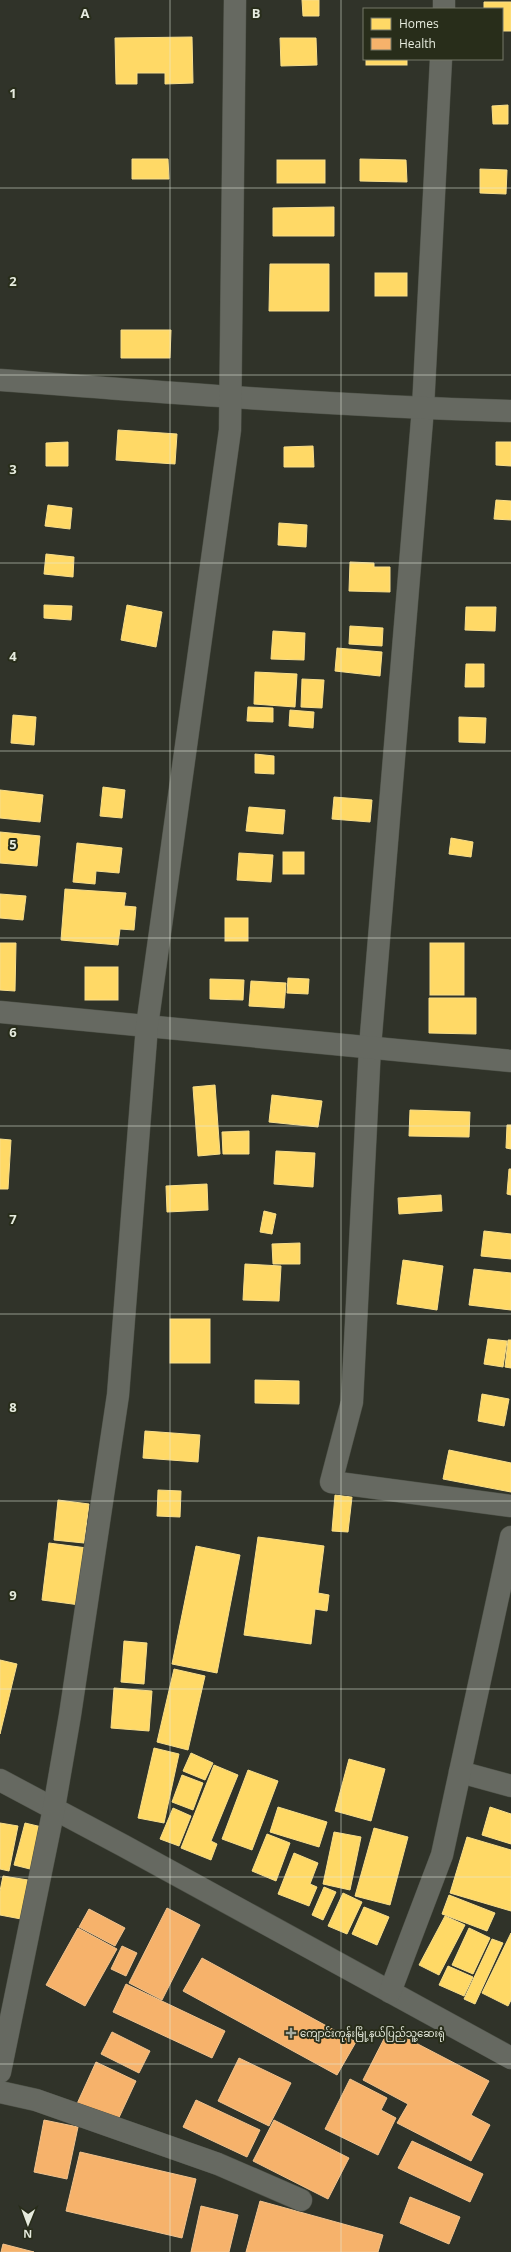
<svg xmlns="http://www.w3.org/2000/svg" width="511" height="2252" viewBox="0 0 511 2252" font-family="'Open Sans','Noto Sans Myanmar',sans-serif">
<rect width="100%" height="100%" fill="#303329"/>
<g fill="#ffd966" stroke="#f8de8a">
<path d="M302,0h17v16h-16z"/>
<path d="M484,2h27v29h-9v-22h-18z"/>
<path d="M192,37l1,46 -28,1v-11h-28v11h-21l-1,-46z"/>
<path d="M280,38h36l1,27 -36,1z"/>
<rect x="366" y="59" width="41" height="6"/>
<path d="M508,105v19h-15l-1,-18z"/>
<path d="M132,159h36l1,20h-37z"/>
<path d="M360,159l46,1 1,22 -47,-1z"/>
<rect x="277" y="160" width="48" height="23"/>
<path d="M480,169l27,1 -1,24 -26,-1z"/>
<path d="M334,207v29h-61v-28z"/>
<path d="M270,264h59v47h-60z"/>
<rect x="375" y="273" width="32" height="23"/>
<path d="M121,330h50l-1,28h-49z"/>
<path d="M118,430l59,4 -2,30 -59,-4z"/>
<path d="M68,442v24h-22v-23z"/>
<path d="M496,442h15v24l-15,-1z"/>
<path d="M313,446l1,21h-30v-20z"/>
<path d="M496,500l15,1v19l-17,-1z"/>
<path d="M48,505l24,3 -2,21 -25,-3z"/>
<path d="M279,523l28,2 -1,22 -28,-2z"/>
<path d="M46,554l28,3 -1,20 -29,-3z"/>
<path d="M350,562l24,1v4h16v25l-41,-1z"/>
<path d="M44,605l28,1 -1,14 -27,-2z"/>
<path d="M127,605l35,7 -6,35 -35,-7z"/>
<path d="M466,607h30l-1,24 -30,-1z"/>
<path d="M350,626l33,2 -1,18 -33,-2z"/>
<path d="M273,631l32,2 -1,27 -33,-1z"/>
<path d="M337,648l45,4 -2,24 -45,-5z"/>
<path d="M466,664h18v23h-19z"/>
<path d="M255,672l42,2 -2,33 -41,-3z"/>
<path d="M302,679l22,1 -2,28 -21,-1z"/>
<path d="M248,707l25,1v14l-26,-1z"/>
<path d="M290,710l24,2 -1,16 -24,-2z"/>
<path d="M13,715l23,2 -2,28 -23,-2z"/>
<path d="M459,717l27,1 -1,25 -26,-1z"/>
<path d="M255,754l19,2v18l-19,-1z"/>
<path d="M103,787l22,3 -3,28 -22,-2z"/>
<path d="M0,790l43,5 -3,27 -40,-4z"/>
<path d="M334,797l38,3 -2,22 -38,-3z"/>
<path d="M249,807l36,3 -2,24 -37,-3z"/>
<path d="M0,832l40,4 -3,30 -37,-3z"/>
<path d="M451,838l22,4 -2,15 -22,-3z"/>
<path d="M77,843l45,5 -3,25 -23,-2 -1,13 -22,-2z"/>
<rect x="283" y="852" width="21" height="22"/>
<path d="M239,853l34,2 -2,27 -34,-2z"/>
<path d="M65,889l61,4 -2,13 12,1 -2,23 -14,-1 -2,16 -57,-5z"/>
<path d="M0,894l26,2 -3,24 -23,-2z"/>
<rect x="225" y="918" width="23" height="23"/>
<path d="M0,943h16l-1,48 -15,-1z"/>
<rect x="430" y="943" width="34" height="52"/>
<rect x="85" y="967" width="33" height="33"/>
<path d="M288,978l21,1 -1,15 -21,-1z"/>
<path d="M210,979l34,1 -1,20 -33,-1z"/>
<path d="M251,981l35,2 -2,25 -35,-2z"/>
<path d="M429,998h47v36l-47,-1z"/>
<path d="M215,1085l5,69 -22,2 -5,-69z"/>
<path d="M272,1095l50,6 -4,26 -49,-5z"/>
<path d="M410,1110l60,2 -1,25 -60,-1z"/>
<path d="M507,1125h4v24l-5,-1z"/>
<path d="M249,1131v23h-26l-1,-22z"/>
<path d="M0,1139l11,1 -3,49h-8z"/>
<path d="M276,1151l39,2 -2,34 -39,-3z"/>
<path d="M509,1169h2v26l-4,-1z"/>
<path d="M207,1184l1,26 -41,2 -1,-26z"/>
<path d="M441,1195l1,16 -43,3 -1,-16z"/>
<path d="M264,1211l12,3 -4,20 -12,-2z"/>
<path d="M484,1231l27,3v25l-30,-3z"/>
<path d="M300,1243v21h-27l-1,-20z"/>
<path d="M403,1260l40,6 -6,44 -40,-6z"/>
<path d="M245,1264l36,2 -2,35 -36,-1z"/>
<path d="M474,1269l37,4v37l-42,-5z"/>
<rect x="170" y="1319" width="40" height="44"/>
<path d="M488,1339l19,2 -4,26 -19,-3z"/>
<path d="M508,1340h3v28l-6,-1z"/>
<path d="M255,1380l44,1v23l-44,-1z"/>
<path d="M482,1394l27,5 -5,27 -26,-5z"/>
<path d="M145,1431l55,4 -2,27 -55,-4z"/>
<path d="M449,1450l62,13v29l-68,-13z"/>
<path d="M158,1490l23,1 -1,26 -23,-1z"/>
<path d="M335,1495l17,2 -4,35 -16,-1z"/>
<path d="M58,1500l31,4 -5,39 -30,-3z"/>
<path d="M258,1537l66,9 -6,47 11,2 -2,16 -12,-2 -4,35 -67,-9z"/>
<path d="M49,1543l38,5 -7,57 -38,-5z"/>
<path d="M196,1546l44,9 -23,118 -45,-9z"/>
<path d="M124,1641l23,2 -3,41 -23,-2z"/>
<path d="M0,1660l17,4 -17,70z"/>
<path d="M174,1669l31,7 -17,74 -31,-8z"/>
<path d="M114,1688l38,3 -3,40 -38,-3z"/>
<path d="M154,1748l25,6 -15,69 -26,-5z"/>
<path d="M191,1753l22,10 -8,17 -22,-9z"/>
<path d="M349,1759l36,10 -14,52 -36,-10z"/>
<path d="M214,1765l24,10 -27,66 6,3 -6,16 -30,-12z"/>
<path d="M248,1770l30,11 -26,69 -30,-11z"/>
<path d="M182,1775l21,8 -10,27 -21,-8z"/>
<path d="M278,1807l49,15 -8,25 -49,-15z"/>
<path d="M490,1807l21,7v30l-29,-9z"/>
<path d="M173,1808l18,8 -12,30 -19,-7z"/>
<path d="M0,1823l18,3 -9,45 -9,-2z"/>
<path d="M25,1823l21,5 -12,42 -20,-5z"/>
<path d="M374,1828l34,9 -18,68 -35,-9z"/>
<path d="M334,1832l27,5 -11,53 -27,-6z"/>
<path d="M267,1834l23,9 -14,38 -24,-10z"/>
<path d="M467,1837l44,13v61l-61,-18z"/>
<path d="M294,1853l24,10 -8,21 7,3 -8,19 -31,-12z"/>
<path d="M3,1876l25,4 -7,39 -21,-4v-24z"/>
<path d="M324,1887l12,5 -13,28 -11,-5z"/>
<path d="M343,1893l19,9 -15,32 -19,-8z"/>
<path d="M449,1895l46,18 -8,18 -45,-17z"/>
<path d="M364,1907l25,10 -12,28 -25,-11z"/>
<path d="M445,1916l20,9 -26,50 -20,-10z"/>
<path d="M469,1928l21,10 -17,36 -21,-9z"/>
<path d="M511,1933v67l-3,6 -26,-13z"/>
<path d="M492,1939l11,4 -28,61 -11,-5z"/>
<path d="M448,1966l25,11 -9,19 -25,-11z"/>
</g>
<g fill="#f6b26b" stroke="#f1c38e">
<path d="M167,1908l33,17 -38,75 -33,-17z"/>
<path d="M89,1909l36,19 -10,18 -36,-19z"/>
<path d="M78,1928l39,21 -32,57 -39,-21z"/>
<path d="M122,1946l15,7 -11,23 -15,-7z"/>
<path d="M202,1958l154,84 -19,33 -154,-84z"/>
<path d="M126,1984l99,47 -13,27 -99,-46z"/>
<path d="M389,2029l100,52 -18,34 19,10 -19,36 -74,-38 11,-19 -45,-24z"/>
<path d="M112,2032l38,19 -11,22 -38,-19z"/>
<path d="M239,2058l52,25 -22,43 -51,-25z"/>
<path d="M96,2062l40,19 -20,43 -40,-18z"/>
<path d="M350,2079l37,19 -6,12 15,8 -18,37 -53,-26z"/>
<path d="M196,2100l64,30 -13,27 -64,-30z"/>
<path d="M44,2120l34,7 -11,52 -33,-7z"/>
<path d="M274,2120l75,38 -21,41 -75,-38z"/>
<path d="M412,2141l71,33 -13,28 -72,-34z"/>
<path d="M80,2152l116,27 -14,59 -116,-27z"/>
<path d="M410,2197l50,20 -11,27 -49,-21z"/>
<path d="M260,2201l123,34 -5,17h-132z"/>
<path d="M201,2206l37,9 -9,37h-38z"/>
<path d="M3,2244l31,8h-33z"/>
</g>
<g fill="none" stroke-linecap="round" stroke-linejoin="round">
<g stroke="#4d5147" stroke-width="23">
<g id="minor">
<path d="M444,9v-9"/>
<path d="M441,59l-18,349 -53,639 -18,355 -21,80 180,24"/>
<path d="M0,380c170,13 340,26 511,31"/>
<path d="M0,1012l511,49"/>
<path d="M460,1772l51,14"/>
<path d="M0,1780l124,66 387,212"/>
<path d="M390,1992l52,-137 69,-318"/>
<path d="M0,2072l54,-264 16,-93 48,-320 29,-369 83,-596 5,-430"/>
<path d="M0,2092l36,8 182,64 83,36"/>
</g>
</g>
<use href="#minor" stroke="#666961" stroke-width="22"/>
</g>
<path fill="none" stroke="#e6ebde" stroke-width="1" stroke-opacity="0.55" d="M170,0v2252M341,0v2252M0,188h511M0,375h511M0,563h511M0,751h511M0,938h511M0,1126h511M0,1314h511M0,1501h511M0,1689h511M0,1877h511M0,2064h511"/>
<path fill="#a6ab9f" stroke="#282d1a" stroke-width="1.5" d="M289 2027h4v4h4v4h-4v4h-4v-4h-4v-4h4z"/>
<g text-anchor="middle" dominant-baseline="central" stroke-width="4" stroke-linejoin="round" paint-order="stroke">
<g font-size="10" fill="#e6ebde" stroke="#282d1a" text-anchor="start">
<text x="300" y="2033">ကျောင်းကုန်းမြို့နယ်ပြည်သူ့ဆေးရုံ</text>
</g>
</g>
<g font-size="13" text-anchor="middle" font-weight="bold" fill="#e6ebde" stroke="#282d1a" stroke-width="4" stroke-linejoin="round" paint-order="stroke">
<text x="85" y="18">A</text>
<text x="256" y="18">B</text>
<text x="13" y="98">1</text>
<text x="13" y="286">2</text>
<text x="13" y="474">3</text>
<text x="13" y="661">4</text>
<text x="13" y="849">5</text>
<text x="13" y="1037">6</text>
<text x="13" y="1224">7</text>
<text x="13" y="1412">8</text>
<text x="13" y="1600">9</text>
</g>
<rect x="363" y="8" width="140" height="52" fill="#282d1a" stroke="#747968"/>
<rect x="371" y="18" width="20" height="12" fill="#ffd966" stroke="#747968"/>
<text x="399" y="28" font-size="12" fill="#e6ebde">Homes</text>
<rect x="371" y="38" width="20" height="12" fill="#f6b26b" stroke="#747968"/>
<text x="399" y="48" font-size="12" fill="#e6ebde">Health</text>
<g transform="translate(28 2224) rotate(181)" stroke="#282d1a" stroke-width="3" paint-order="stroke">
<path d="M0-3L7 15L0 10L-7 15Z" fill="#e6ebde"/>
<text y="-6" font-size="11" font-weight="bold" text-anchor="middle" fill="#e6ebde">N</text>
</g>
</svg>
